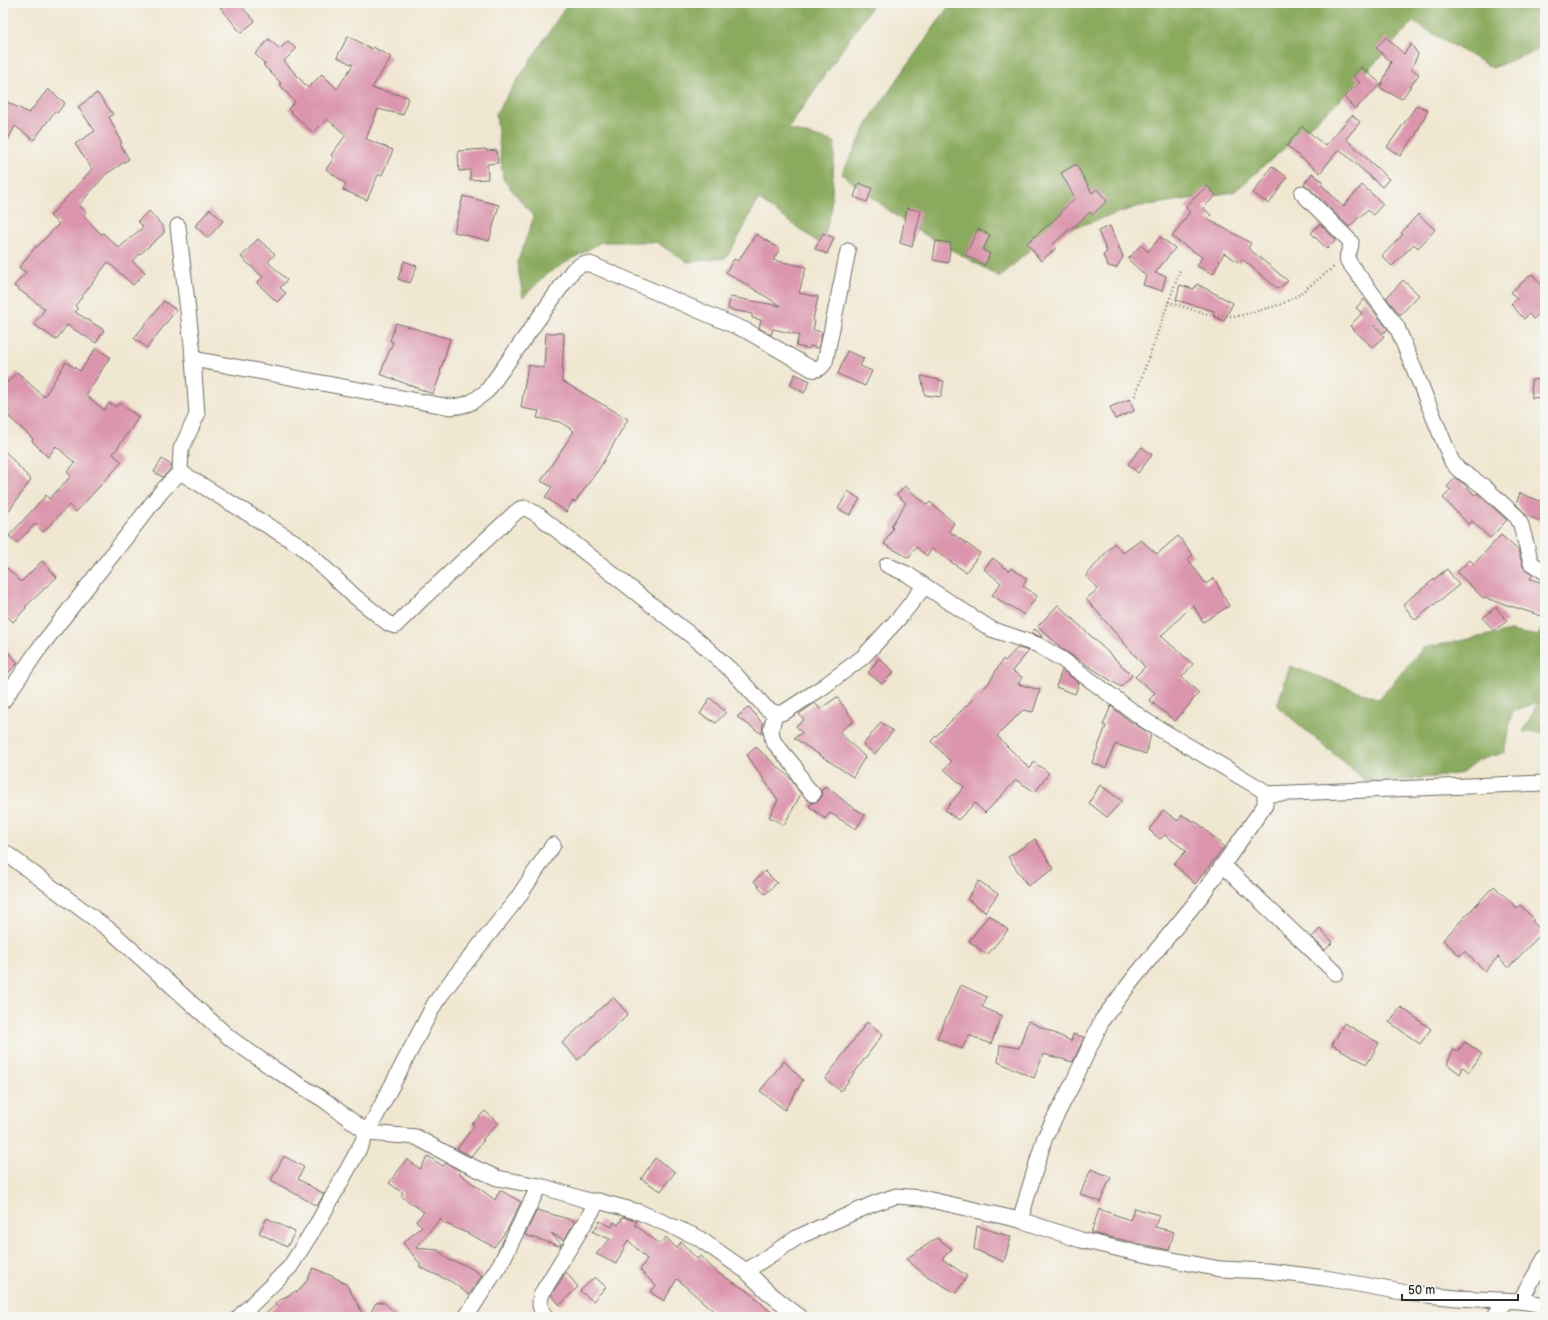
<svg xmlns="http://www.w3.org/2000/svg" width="1548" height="1320" viewBox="0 0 1548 1320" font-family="'Balsamiq Sans',sans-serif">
<rect width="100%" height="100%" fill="#f6f6f2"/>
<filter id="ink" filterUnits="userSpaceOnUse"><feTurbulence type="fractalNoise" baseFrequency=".025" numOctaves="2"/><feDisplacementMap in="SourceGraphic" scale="8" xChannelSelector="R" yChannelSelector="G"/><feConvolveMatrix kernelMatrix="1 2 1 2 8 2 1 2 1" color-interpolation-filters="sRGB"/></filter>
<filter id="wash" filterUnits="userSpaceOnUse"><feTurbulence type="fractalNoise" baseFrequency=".012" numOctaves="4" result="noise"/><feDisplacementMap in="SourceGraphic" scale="16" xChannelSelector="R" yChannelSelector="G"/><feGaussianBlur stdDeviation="0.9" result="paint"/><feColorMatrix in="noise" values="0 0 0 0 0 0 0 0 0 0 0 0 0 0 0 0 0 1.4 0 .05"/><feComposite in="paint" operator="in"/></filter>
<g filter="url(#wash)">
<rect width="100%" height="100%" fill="#f0e7d1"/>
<g fill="#8aaa5d" stroke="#5a6a44">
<path d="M568,3h306l-86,126 47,13 -4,69 -9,34 -64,-46 -19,38 -13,21 -39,4 -31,-20h-55l-53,31 -25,24 -6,-34 17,-46 -31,-38 -7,-66z"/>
<path d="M951,3h594v44l-53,21 -79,-46 -71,76 -108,94 -98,15 -93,31 -43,39 -92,-52 -66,-51 29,-57z"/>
<path d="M1544,624l1,1v108l-22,-1 15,-30 -26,10 -8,41 -26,7 -16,13 -26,4 -68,6 -91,-77 13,-40 89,33 44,-51 87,-17 28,5z"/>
</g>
<g id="blocks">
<g fill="#db96ad">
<path d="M217,3h21l17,18 -14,12z"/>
<path d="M348,36l24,13 1,-2 18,10 -19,31 36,9 -5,18 -25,-6 -12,30 27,11 -11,25h-4l-11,25 -24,-10 3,-6 -20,-15 8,-11 -3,-3 15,-20 -19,-16 -14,14 -25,-24 7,-7 -16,-18 2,-1 -18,-18 2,-1 -10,-10 14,-15 11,10 8,-8 8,8 -12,12 24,27 14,-14 15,15 16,-24 -16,-8z"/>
<path d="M1386,37l18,17 7,-10 7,10 -7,15 8,5 -17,25 -22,-11 11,-26 -15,-14z"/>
<path d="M1361,67l20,17 -26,25 -11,-12 16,-15 -7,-5z"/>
<path d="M48,89l17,14 -8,10 -2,-2 -21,29 -19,-14 -12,24v-50l26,13z"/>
<path d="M97,93l16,21 -4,3 13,26 -2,1 9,15 -23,15 -27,31 7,7 -3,3 18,19 2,-1 16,15 24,-21 -5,-6 11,-10 15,17v5l-32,28 13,11 -12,13 -25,-23 -33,44 3,3 -3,3 29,18 -8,13 -29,-18 -11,15 -22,-16 11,-15 -31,-23 12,-14 -7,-4 17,-22 1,1 22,-23 -9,-8 42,-47 -17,-25 20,-13 -17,-24z"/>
<path d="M1417,105l11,5 -13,26 -15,20 -13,-9z"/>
<path d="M1352,115l8,7 -14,17 43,40 -7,8 -43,-38 -19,24 -33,-27 15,-20 23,20z"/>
<path d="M486,149l1,2 9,-1 2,13 -11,1 1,15 -18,1v-10l-11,1 -1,-20z"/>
<path d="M1076,164l16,29 5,-4 10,12 -15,14 -2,-3 -16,15 -1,-1 -20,18 3,4 -15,13 -14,-18 35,-30 -2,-1 15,-14 -14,-25z"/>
<path d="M1272,166l15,11 -18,27 -16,-11z"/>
<path d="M1312,173l11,9 -2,2 22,23 19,-22 21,19 -10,11 -6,-5 -18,17 -41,-40 -4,-3z"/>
<path d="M859,183l13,5 -5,14 -13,-5z"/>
<path d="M1207,186l9,9 -13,13 8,7 -4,4 44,24 -3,5 40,33 -10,8 -36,-30 -2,4 -16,-10 -11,21 -16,-8 5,-9 -30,-20 17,-24v-2l-4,-4z"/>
<path d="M463,196l36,9 -10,36 -35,-9z"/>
<path d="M907,208l14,3 -9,36 -12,-4z"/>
<path d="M210,209l13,12 -15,17 -13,-12z"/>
<path d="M1418,214l17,16 -17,18 -4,-4 -22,22 -10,-10 21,-22 -2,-1z"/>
<path d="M1320,224l16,16 -9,9 -16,-16z"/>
<path d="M1110,226l13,31 -7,11 -8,-2 -5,-11 4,-3 -9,-21z"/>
<path d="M978,229l12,6 -7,15 7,4 -5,11 -20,-10z"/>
<path d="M823,233l11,5 -7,16 -12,-5z"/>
<path d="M756,234l24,15 -7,11 33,7 -7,26 19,4 -5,23 2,1 -2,9 9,2 -4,16 -8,-2 -1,3 -13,-3 3,-11 -26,-6 -2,6 -12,-7 2,-8 -9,-2v-4l-24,-5 2,-12 51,9 -55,-34 8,-13 4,2z"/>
<path d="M1160,237l15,11 -20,25 11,3 -4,15 -19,-6 3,-9 -18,-17 13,-14 7,7z"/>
<path d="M258,239l17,15 -7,8 19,18 -7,8 6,5 -9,9 -20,-19 6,-6 -22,-20z"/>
<path d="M936,241l15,2 -3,20 -15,-3z"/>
<path d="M404,261l13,5 -7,17 -12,-4z"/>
<path d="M1532,274l13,15v20l-12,10 -4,-5 -5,5 -13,-15 6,-5 -6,-7z"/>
<path d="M1403,280l16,15 -19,20 -14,-17z"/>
<path d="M1197,284l36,19 -9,18 -11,-5 1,-5 -38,-11 4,-15 14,4z"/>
<path d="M1364,299l24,30 -4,4 -9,-8 -1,1 10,10 -11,12 -23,-22 12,-13 -6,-5z"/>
<path d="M164,301l12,9 -29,38 -13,-10z"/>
<path d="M396,323l54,16 -10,33 1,1 -8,21 -53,-20 13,-32 -3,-1z"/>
<path d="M546,333h18l-2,48 66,38 -29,50 -24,33 -2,-1 -7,11 -21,-15 7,-10 -11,-6 33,-50 -14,-9 -23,-4 2,-7 -18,-3 7,-43 16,3z"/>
<path d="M96,348l14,9 -24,38 18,15 5,-7 7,4 3,-4 20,14 -26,37 9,8 -46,50 -7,-7 -26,27 -8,-8 -18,19 -8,-7 37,-41 3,4 22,-23 -4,-4 8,-9 -19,-17 -8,11 -16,-16 1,-2 -27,-25 4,-4 -7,-6v-17l14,-15 27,25 22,-35 14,9z"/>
<path d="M847,351l17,7 -4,8 12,5 -7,15 -27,-12z"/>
<path d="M795,374l15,7 -6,12 -14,-8z"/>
<path d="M921,376l23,5 -3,16 -16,-2z"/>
<path d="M1545,379v18l-13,1 -1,-18z"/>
<path d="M1130,399l4,12 -19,8 -5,-12z"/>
<path d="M1142,447l10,8 -14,18 -10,-9z"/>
<path d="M3,449l28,31 -28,39z"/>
<path d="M162,459l9,6v3l-8,9 -9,-5z"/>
<path d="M1455,478l8,5 12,12 2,-2 30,27 -17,18 -18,-17 -3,4 -26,-27 8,-8 -4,-3z"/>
<path d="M905,486l22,19 3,-3 24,21 -5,8 31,22 -14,19 -34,-23 -5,7 -11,-9 -7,11 -25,-14 9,-16 -2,-2 15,-23 -9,-8z"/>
<path d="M848,491l12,8 -10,16 -12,-6z"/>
<path d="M1520,493l25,10v20l-19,-8 -10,-11z"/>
<path d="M1501,535l17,15 5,16 3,5 7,4 -3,4 15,4v34l-63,-20 -25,-25 13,-12 4,4z"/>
<path d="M1178,536l15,19 -5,4 18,25 8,-6 15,28 -26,16 -10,-17 -32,31 32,28 -11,13 17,16 -24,28 -26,-21 6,-7 -20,-16 10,-10 -59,-68 12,-10 -12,-13 28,-33 9,10 18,-13 16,14z"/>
<path d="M993,558l16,13 2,-3 16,11 -4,7 14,10 -13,19 -15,-10 -1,1 -16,-11 9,-12 -17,-14z"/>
<path d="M42,561l15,16 -32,30 1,1 -13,14 -10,-10v-48l18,18z"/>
<path d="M1447,569l12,16 -44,35 -12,-16z"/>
<path d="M1058,605l74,70 -11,12 -59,-38 -24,-23z"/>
<path d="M1496,607l11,14 -13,10 -11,-13z"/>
<path d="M1035,629l7,7 -1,1 -10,-4z"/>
<path d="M3,646l15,17 -15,15z"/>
<path d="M1017,648l12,3 -17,20 10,6 -4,7 22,6 -7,22 -10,-2 -26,26 33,33 4,-7 15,11 -14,19 -19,-12 -31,33 -10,-10 -17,17 -13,-10 19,-23 -20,-18 7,-7 -20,-21 57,-57 15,-25 2,2z"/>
<path d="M879,658l15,14 -12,12 -14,-11z"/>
<path d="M1062,670l17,13 -4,11 -19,-7z"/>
<path d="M837,697l17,24 -15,11 26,25 -12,20 -59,-39 8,-5 -6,-7 8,-6 -5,-6 16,-11 5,6z"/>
<path d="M710,698l16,14 -10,11 -16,-9z"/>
<path d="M1111,706l20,16 20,12 -5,20 -31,-10 -9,24 -14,-5 14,-37 -3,-1z"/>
<path d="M749,707l14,17 -1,10 -25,-17z"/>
<path d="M881,722l12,9 -18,23 -12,-9z"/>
<path d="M756,747l34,31 11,16 -17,31 -15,-8 9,-17 -31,-45z"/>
<path d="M1100,785l22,16 -15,16 -18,-14z"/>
<path d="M826,786l23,19 16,10 -9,14 -26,-16 -5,6 -16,-13 3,-3 7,-3 3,-4 -1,-5z"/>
<path d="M1163,810l15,11 4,-6 17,9 25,23 -29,37 -21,-20 12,-13 -21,-16 -5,4 -11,-9z"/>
<path d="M1035,839l19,30 -26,17 -20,-29z"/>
<path d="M765,871l12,12 -12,11 -11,-13z"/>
<path d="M979,881l19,13 -13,18 -18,-13z"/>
<path d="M1494,886l23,22 3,-3 14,14 -2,2 11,11 -35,36 -10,-11 -13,14 -21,-20 -4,5 -17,-16z"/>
<path d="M989,915l19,15 -21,25 -18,-14z"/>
<path d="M1320,929l13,13 -8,8 -13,-13z"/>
<path d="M961,985l26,12 -5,10 20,9 -11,28 -22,-9 -7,14 -25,-11z"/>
<path d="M613,997l15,17 -50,46 -16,-17z"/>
<path d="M1401,1007l30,22 -11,15 -31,-22z"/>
<path d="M1028,1021l43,20 2,-7 11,3 -11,25 -30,-8 -9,24 -36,-16 2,-17 19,3z"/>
<path d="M867,1022l16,12 -42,57 -16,-12z"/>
<path d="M1344,1023l35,20 -12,21 -35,-19z"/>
<path d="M1465,1042l17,12 -13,18 -6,-5 -3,7 -13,-10 7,-15 3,3z"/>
<path d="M784,1061l19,19 -18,30 -25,-19z"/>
<path d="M485,1111l13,12 -16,17h2l-13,16 -14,-7 17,-23 -2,-2z"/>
<path d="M284,1156l20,11 -6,12 26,15 -7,12 -46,-26z"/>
<path d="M428,1156l15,10 3,-3 14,8 -1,2 36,27 5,-10 21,12 -14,28 -13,17 -25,-13 -25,-11 -4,-4 -24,29 22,2 11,10 16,5 17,10 -13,20 -17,-13 -33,-15 2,-2 -18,-22 19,-17 -6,-5 8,-9 -23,-16 2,-3 -14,-10 18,-24 13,10z"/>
<path d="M655,1158l20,14 -14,19 -20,-12z"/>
<path d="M1091,1169l20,8 -11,25 -20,-8z"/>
<path d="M1134,1208l25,7 -4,12 19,5 -5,18 -78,-17 8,-24 31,11z"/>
<path d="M537,1210l38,11 -11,19 -13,-7 10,11 -1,2 -35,-11z"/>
<path d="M623,1217l14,5 -2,3 25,19 6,-7 10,11 5,-6 16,17 3,-3 18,17 31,19 27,25h-56l-43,-38 -13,22 -14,-9 6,-6 -16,-16 7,-11 -19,-19 -12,24 -20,-10 14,-15 -17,-7 7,-11 12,6 2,-5 4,3z"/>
<path d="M267,1218l28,14 -8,15 -28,-14z"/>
<path d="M977,1226l34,11 -7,25 -30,-13z"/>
<path d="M937,1238l15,11 -10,10 25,17 -11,17 -31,-18 -19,-16z"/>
<path d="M313,1268l19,8 14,8 19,33h-103l14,-12 -1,-2 21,-12 1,2 11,-14z"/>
<path d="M566,1272l12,15 -18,18 -9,-10z"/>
<path d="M595,1277l11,10 -13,14 -13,-10z"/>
<path d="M383,1302l17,15h-32l8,-14z"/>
</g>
</g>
</g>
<g filter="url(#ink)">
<use href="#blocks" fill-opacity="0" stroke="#706d65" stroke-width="1"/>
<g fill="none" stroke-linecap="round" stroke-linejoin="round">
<g stroke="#706d65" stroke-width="17">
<g id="street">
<path d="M1302,193l49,49c1,7 -6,12 -3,19l49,66 55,135 6,7 25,17 34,31 4,8 10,38 14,9"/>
<path d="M193,359l257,48c18,-1 23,-5 37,-16l86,-121 9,-6h8l157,67 65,38c7,1 9,-1 13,-7l23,-111"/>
<path d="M180,472l121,74 52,49 36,29 6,2 27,-27 94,-87 4,-3 6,-1 12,7 124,98 39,30 33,30 32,35 9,5h6l5,-2 37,-24 40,-30 37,-40 19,-24 4,-4 5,-1 63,41 47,16 25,15 83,61 115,68 4,5v11l-64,91 -67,82 -32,42 -29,63 -28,54 -25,83"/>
<path d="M887,565l20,9 21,14"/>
<path d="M3,701l35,-51 123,-158 19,-20 1,-23 16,-34 -5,-70 -14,-119"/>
<path d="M775,713l-4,17 2,11 21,25 10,18 9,10"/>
<path d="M1265,794l280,-11"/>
<path d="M3,851l108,80 120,108 43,30 50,31 44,33 48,4 46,25 35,16 47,9 45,14h9l41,11 58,25 49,34 23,22 31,24"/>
<path d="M1223,865l113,108"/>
<path d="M746,1271l52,-34 75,-33 23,-8 26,2 98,22 61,20 56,13 83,16 48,2 57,7 82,15 50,5 63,3 25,4"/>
<path d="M1520,1301l25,-43"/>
<path d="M239,1317l51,-50 30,-48 34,-61 81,-155 17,-23 65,-81 36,-54"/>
<path d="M466,1317l36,-56 37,-75"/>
<path d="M546,1317c-7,-8 -7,-14 -4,-24l56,-92"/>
<path d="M1494,1317l12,-16"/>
</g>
</g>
<g stroke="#706d65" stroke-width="2.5" stroke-dasharray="1 3" stroke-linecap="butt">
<path d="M1168,302l45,14h26l43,-12 16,-9 37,-29"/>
<path d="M1135,396l45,-126"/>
</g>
<use href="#street" stroke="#fff" stroke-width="15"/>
</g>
</g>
<rect width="1548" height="1320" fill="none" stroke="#f6f6f2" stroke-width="16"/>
<path d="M1402 1294v6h116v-6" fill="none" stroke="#2b2b2b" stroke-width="2"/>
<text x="1408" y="1294" font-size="12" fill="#2b2b2b" stroke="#f6f6f2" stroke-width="3" paint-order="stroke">50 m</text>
</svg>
